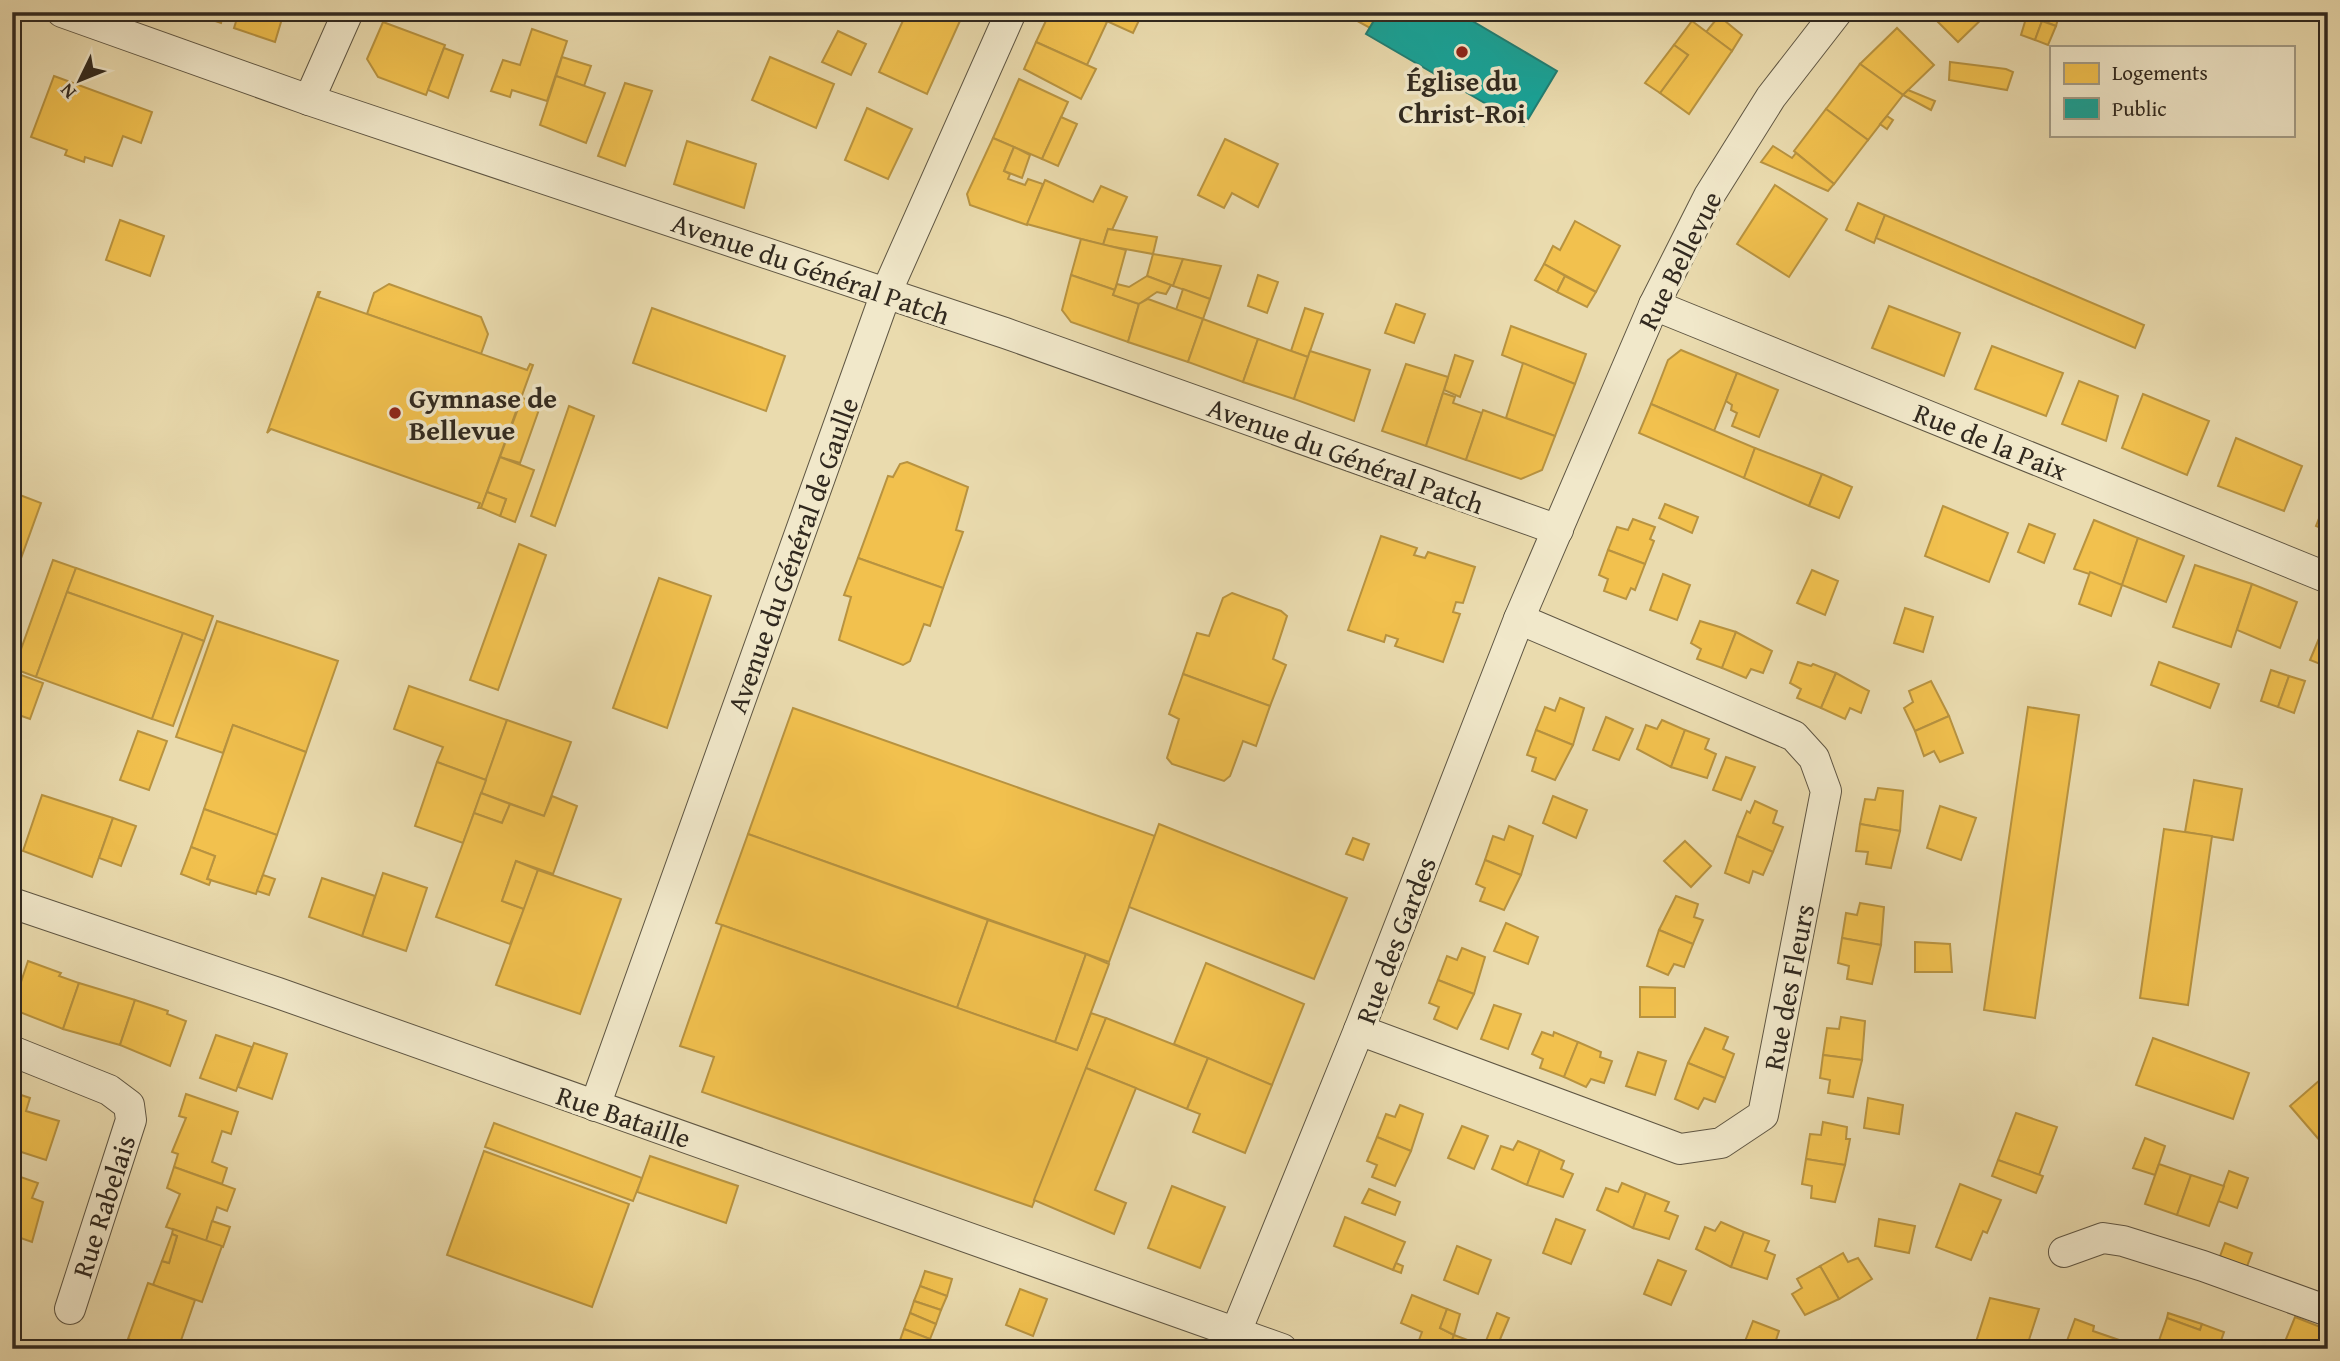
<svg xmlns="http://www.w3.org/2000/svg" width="2340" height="1361" viewBox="0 0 2340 1361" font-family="'Gentium Book Plus',serif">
<rect width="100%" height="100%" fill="#eadbae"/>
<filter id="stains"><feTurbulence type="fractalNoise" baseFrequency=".00286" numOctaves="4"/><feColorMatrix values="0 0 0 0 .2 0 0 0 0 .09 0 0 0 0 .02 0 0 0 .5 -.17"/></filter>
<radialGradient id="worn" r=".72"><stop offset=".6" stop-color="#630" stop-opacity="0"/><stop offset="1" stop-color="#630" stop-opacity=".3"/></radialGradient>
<g fill="#f2c14e" stroke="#b89340" stroke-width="2">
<path d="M189,12h35l-3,11z"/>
<path d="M239,12h45l-9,30 -41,-14z"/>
<path d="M860,12h21l-4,8z"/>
<path d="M907,12h57l-37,82 -48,-22z"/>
<path d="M1050,12h36l21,10 -20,43 -51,-23z"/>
<path d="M1103,12h40l-10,21 -33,-15z"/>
<path d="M1352,12h27l-9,16 -20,-11z"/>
<path d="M1928,12h61l-31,30z"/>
<path d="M2029,12h31l-4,14 -29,-11z"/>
<path d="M2027,15l15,6 -7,19 -14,-5z"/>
<path d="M1719,16l23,19 -10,16 -26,-19z"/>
<path d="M1692,21l40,30 -43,63 -29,-21 28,-38 -14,-10z"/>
<path d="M2042,21l14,5 -8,19 -13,-5z"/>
<path d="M383,22l62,23 -19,50 -48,-18 -11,-18z"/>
<path d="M1897,28l37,37 -31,30 -43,-31z"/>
<path d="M532,29l35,12 -20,60 -35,-11 -2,7 -19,-6 12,-31 17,5z"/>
<path d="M838,31l28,13 -15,31 -29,-13z"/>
<path d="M1036,42l60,27 -15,30 -57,-30z"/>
<path d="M1674,45l14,10 -28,38 -15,-10z"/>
<path d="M444,48l19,7 -15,43 -20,-8z"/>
<path d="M562,57l29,9 -7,20 -28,-10z"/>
<path d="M770,57l64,27 -18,44 -64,-28z"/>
<path d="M1950,62l56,7 7,3 -6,18 -58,-10z"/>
<path d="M1860,64l43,31 -35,45 -42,-31z"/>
<path d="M54,76l98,36 -11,31 -18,-7 -11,30 -27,-9 -1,5 -19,-7 2,-5 -36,-13z"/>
<path d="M556,76l49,17 -19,50 -46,-18z"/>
<path d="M1019,79l49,23 -26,57 -49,-21z"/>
<path d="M625,83l27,8 -27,75 -27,-10z"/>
<path d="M1908,90l27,11 -4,9 -28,-15z"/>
<path d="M867,108l45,21 -24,50 -43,-19z"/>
<path d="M1826,109l42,31 -34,44 -40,-33z"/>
<path d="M1887,116l6,4 -6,9 -7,-5z"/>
<path d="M1061,117l16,7 -19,42 -16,-7z"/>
<path d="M993,138l21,9 -10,24 6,3 -2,5 17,6 3,-6 15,5 -16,41 -57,-20 -3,-11z"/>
<path d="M1225,139l53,25 -20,43 -26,-14 -8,15 -26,-13z"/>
<path d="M687,141l69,23 -12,44 -70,-24z"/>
<path d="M1773,146l19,12 4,-5 38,31 -6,7 -67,-29z"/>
<path d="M1014,147l16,8 -8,23 -18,-7z"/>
<path d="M1045,180l48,22 8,-16 26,11 -15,33 -4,-1 -5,16 -76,-21z"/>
<path d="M1775,185l52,34 -38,58 -52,-33z"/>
<path d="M1858,203l27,12 -11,28 -28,-13z"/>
<path d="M1885,215l259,110 -9,23 -259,-110z"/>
<path d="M120,220l44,16 -14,40 -44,-16z"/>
<path d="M1575,221l45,25 -24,46 -52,-28 9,-18 7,4z"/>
<path d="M1108,229l49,8 -4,17 -50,-9z"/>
<path d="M1081,239l45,11 -11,40 -44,-15z"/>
<path d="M1153,254l30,5 -10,27 -26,-10z"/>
<path d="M1183,259l38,7 -11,33 -37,-13z"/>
<path d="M1544,264l21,12 -8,16 -22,-12z"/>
<path d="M1071,275l44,15 -2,5 26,9 -11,38 -57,-20 -9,-12z"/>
<path d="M1258,275l20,7 -11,31 -19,-7z"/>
<path d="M1147,276l24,9 -5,9 -9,-2 -18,12 -26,-9 4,-11 12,3z"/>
<path d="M1565,276l31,16 -9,15 -30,-15z"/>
<path d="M389,284l92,33 7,17 -7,20 -114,-40 7,-21z"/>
<path d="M1183,289l27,10 -7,20 -27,-9z"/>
<path d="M318,292h2l-2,5 209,73 3,-6 3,1 -52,143h-3l2,-5 -209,-74 -4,4z"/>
<path d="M1148,299l55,20 -15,43 -60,-20 11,-38z"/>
<path d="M1396,304l29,10 -11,29 -29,-10z"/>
<path d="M1889,306l71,27 -16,43 -72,-28z"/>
<path d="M652,308l133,48 -19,55 -133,-48z"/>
<path d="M1305,308l18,6 -15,43 -17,-6z"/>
<path d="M1203,319l55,20 -15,43 -55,-20z"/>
<path d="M1511,326l75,28 -11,30 -73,-29z"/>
<path d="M1258,339l50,18 -14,42 -51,-17z"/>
<path d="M1992,346l71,27 -17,43 -71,-27z"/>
<path d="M1681,350l56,23 -23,58 -63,-27 17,-44z"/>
<path d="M1310,351l60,19 -16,51 -60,-22z"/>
<path d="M1455,355l18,6 -13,36 -16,-7z"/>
<path d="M1523,363l52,21 -20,52 -49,-18z"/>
<path d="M1406,364l42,13 -22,69 -44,-15z"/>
<path d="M1737,373l41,17 -19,47 -27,-11 5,-13 -6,-3 1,-5 -6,-4z"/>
<path d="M2079,381l39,15 -12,45 -44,-17z"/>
<path d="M1443,393l12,4 -2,6 29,10 -16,47 -40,-14z"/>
<path d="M2143,394l66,27 -22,54 -65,-27z"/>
<path d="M522,398l19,6 -21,59 -20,-6z"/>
<path d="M1651,404l104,44 -11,30 -105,-45z"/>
<path d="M569,406l25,10 -39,110 -24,-10z"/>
<path d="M1483,410l72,26 -13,34 -21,9 -55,-19z"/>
<path d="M2236,438l66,28 -18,45 -66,-25z"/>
<path d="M1755,448l67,26 -13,32 -65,-28z"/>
<path d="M500,457l34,13 -19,52 -15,-6 6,-17 -19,-7z"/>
<path d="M907,462l61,25 -12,43 7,2 -20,56 -85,-30 30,-82 5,1 7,-13z"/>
<path d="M1822,474l30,13 -13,31 -30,-12z"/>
<path d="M12,492l29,11 -26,72 -3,-1z"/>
<path d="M487,492l19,7 -6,17 -19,-8z"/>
<path d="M2328,496v35l-12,-5z"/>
<path d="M1665,504l33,13 -6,16 -33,-15z"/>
<path d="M1943,506l65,27 -19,49 -64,-26z"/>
<path d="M1633,519l22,8 -5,12 4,2 -9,23 -37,-14 9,-23 11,3z"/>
<path d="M2094,520l44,18 -16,47 -48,-16z"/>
<path d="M2029,524l26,10 -11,29 -26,-11z"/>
<path d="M1381,536l36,12 -3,7 11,3 3,-6 47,15 -12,36 -7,-1 -3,10 7,2 -17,48 -48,-16 3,-7 -12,-4 -2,7 -36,-12z"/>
<path d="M2138,538l46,18 -18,46 -44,-17z"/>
<path d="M519,544l27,11 -48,135 -28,-10z"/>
<path d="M1608,550l37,14 -10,26 -4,-2 -5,11 -22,-8 4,-12 -9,-4z"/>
<path d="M858,558l85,30 -13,38 -6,-2 -14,37 -7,4 -64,-25 12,-43 -7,-2z"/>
<path d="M53,560l23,8 -40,109 -21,-8v-3z"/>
<path d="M2195,565l57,19 -21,63 -58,-20z"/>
<path d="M76,568l137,48 -9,25 -137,-49z"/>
<path d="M1812,570l26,11 -13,34 -28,-12z"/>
<path d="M2090,572l32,13 -11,31 -32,-12z"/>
<path d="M1663,574l27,11 -13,35 -27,-10z"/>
<path d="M659,578l52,18 -44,132 -54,-20z"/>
<path d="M2252,584l45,18 -17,46 -43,-18z"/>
<path d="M67,592l116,41 -31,86 -116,-42z"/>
<path d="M1232,593l49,18 6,5 -14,43 13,6 -16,41 -87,-32 14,-41 12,3 14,-38z"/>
<path d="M1905,608l28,9 -10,35 -29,-9z"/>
<path d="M2328,617v50l-18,-7z"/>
<path d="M217,621l121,40 -32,91 -73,-27 -10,28 -47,-16z"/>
<path d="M1700,621l36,11 -14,36 -25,-9 4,-10 -10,-6z"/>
<path d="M1736,632l36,19 -9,22 -12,-4 -5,9 -24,-10z"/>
<path d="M183,633l21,8 -31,85 -21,-7z"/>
<path d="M1798,662l13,4 2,-2 23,9 -15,35 -24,-10 4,-9 -11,-6z"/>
<path d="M2159,662l60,22 -9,24 -59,-23z"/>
<path d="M2271,670l18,6 -11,31 -17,-6z"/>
<path d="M13,672l30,11 -13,36 -14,-5 1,-5 -5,-2z"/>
<path d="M1836,673l33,18 -8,22 -11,-5 -5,11 -24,-11z"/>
<path d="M1183,674l87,32 -14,40 -13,-5 -13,35 -6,5 -52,-17 -5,-6 12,-39 -10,-5z"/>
<path d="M2289,676l16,5 -11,32 -16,-6z"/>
<path d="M1931,681l18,35 -34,15 -11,-23 9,-6 -4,-11z"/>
<path d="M409,686l98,34 -21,60 -49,-18 6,-15 -49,-18z"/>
<path d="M1560,698l24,10 -11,37 -37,-15 9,-23 10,4z"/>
<path d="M2028,707l51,8 -44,303 -51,-8z"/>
<path d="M793,708l362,128 -46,126 -361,-128z"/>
<path d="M1949,716l14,37 -23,9 -6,-11 -10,5 -9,-25z"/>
<path d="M1606,717l27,12 -14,31 -26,-10z"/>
<path d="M507,720l64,22 -27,74 -63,-23z"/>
<path d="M1662,720l23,10 -14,37 -34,-18 9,-24 11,4z"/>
<path d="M233,725l73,27 -29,83 -73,-26z"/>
<path d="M1536,730l37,15 -18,35 -23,-9 4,-13 -9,-3z"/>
<path d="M1685,730l24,9 -4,10 11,5 -9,24 -36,-11z"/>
<path d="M138,731l29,10 -18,49 -29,-10z"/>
<path d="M1726,757l29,10 -14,33 -28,-10z"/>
<path d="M437,762l49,18 -23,63 -48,-17z"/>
<path d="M2194,780l48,9 -9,51 -48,-8z"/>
<path d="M1878,788l25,3 -3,40 -40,-7 5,-25 10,1z"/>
<path d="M481,793l29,11 -8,19 -28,-10z"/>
<path d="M42,795l71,23 -21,59 -69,-26z"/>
<path d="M552,796l25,10 -24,68 -37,-13 -14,40 22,8 -14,35 -74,-27 38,-104 28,10 8,-19 34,12z"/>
<path d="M1553,796l34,14 -11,28 -33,-15z"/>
<path d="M1755,801l22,10 -4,12 10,4 -10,25 -36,-16 10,-25 3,2z"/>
<path d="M1940,806l36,12 -15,42 -34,-12z"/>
<path d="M204,809l73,26 -21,59 -49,-15 8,-23 -24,-9z"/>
<path d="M113,818l23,8 -15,40 -22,-8z"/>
<path d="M1159,824l188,74 -33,81 -185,-72z"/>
<path d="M1860,824l40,7 -9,37 -25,-4 2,-12 -12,-1z"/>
<path d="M1509,826l24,10 -12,39 -36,-15 8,-24 11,4z"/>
<path d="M2164,829l48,7 -24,169 -48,-7z"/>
<path d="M748,834l240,86 -31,88 -241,-85z"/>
<path d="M1737,836l36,16 -10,23 -10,-4 -4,12 -24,-10z"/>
<path d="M1353,838l16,6 -6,16 -17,-6z"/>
<path d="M1685,841l26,25 -20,21 -27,-26z"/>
<path d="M191,847l24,9 -8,23 4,1 -2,5 -28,-11z"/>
<path d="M1485,860l36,15 -17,35 -24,-9 5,-13 -9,-4z"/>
<path d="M516,861l22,9 -14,39 -22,-8z"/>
<path d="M538,870l83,29 -41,115 -84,-29z"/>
<path d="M383,873l44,15 -21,63 -44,-15z"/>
<path d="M263,875l12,4 -6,16 -12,-4z"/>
<path d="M322,878l53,18 -13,40 -53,-19z"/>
<path d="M1676,896l22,8 -4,13 9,3 -10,24 -34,-14z"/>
<path d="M1860,903l24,4 -3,38 -39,-7 4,-25 11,2z"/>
<path d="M988,920l98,34 -31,88 -98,-34z"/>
<path d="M1506,923l32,14 -10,27 -34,-13z"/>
<path d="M722,925l355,125 14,-37 15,5 -74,189 -330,-115 12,-35 -34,-11z"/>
<path d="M1659,930l34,14 -9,23 -10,-3 -6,11 -21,-9z"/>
<path d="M1842,938l39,7 -9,39 -25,-5 2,-13 -11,-3z"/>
<path d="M1915,942l35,2 2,28h-37z"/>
<path d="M1462,948l23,9 -11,37 -36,-14 9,-24 10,4z"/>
<path d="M1086,954l23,10 -32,86 -22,-8z"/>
<path d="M28,961l33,12 -2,3 20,7 -16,46 -51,-20z"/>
<path d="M1206,963l98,41 -32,81 -98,-41z"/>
<path d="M1438,980l36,14 -17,35 -23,-10 5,-12 -10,-4z"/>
<path d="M79,983l56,17 -15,45 -57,-16z"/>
<path d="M1640,987l35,1v29h-35z"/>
<path d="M135,1000l33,11 -1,3 19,7 -16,45 -50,-21z"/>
<path d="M1494,1005l27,9 -13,35 -27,-10z"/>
<path d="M1841,1017l24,4 -3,39 -39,-5 4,-27 12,1z"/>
<path d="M1106,1018l102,40 -21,51 -101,-41z"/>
<path d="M1705,1028l23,9 -5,12 11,5 -9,24 -37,-15z"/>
<path d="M1542,1032l11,4 1,-4 24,10 -14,35 -24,-9 3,-9 -11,-5z"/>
<path d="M216,1035l36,12 -16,44 -36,-13z"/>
<path d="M2153,1038l96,35 -16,46 -97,-34z"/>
<path d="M1578,1042l23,10 -1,5 12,4 -8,22 -13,-4 -5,8 -22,-10z"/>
<path d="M254,1043l33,11 -15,45 -34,-12z"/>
<path d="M1638,1052l28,9 -11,34 -29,-9z"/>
<path d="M1823,1055l39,5 -9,37 -25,-4 2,-13 -10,-2z"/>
<path d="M1208,1058l64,27 -27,68 -52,-21 7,-18 -13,-5z"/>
<path d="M1688,1063l37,15 -10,24 -11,-4 -6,11 -23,-10z"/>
<path d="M1086,1068l50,20 -41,102 31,13 -12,31 -80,-34z"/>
<path d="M2328,1073v77l-38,-44z"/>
<path d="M12,1092l18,6 -4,13 33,10 -13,39 -34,-11z"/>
<path d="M186,1094l52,18 -7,22 -9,-3 -10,31 15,6 -5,16 -48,-17 4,-13 -6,-2 14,-34 -7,-2z"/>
<path d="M1868,1098l35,7 -4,29 -35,-6z"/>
<path d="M1400,1105l23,9 -12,37 -34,-14 9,-23 9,3z"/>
<path d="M2016,1113l41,14 -18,48 -41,-15z"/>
<path d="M1823,1122l24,5 -1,12h4l-5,26 -39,-6 4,-25 11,1z"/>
<path d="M494,1123l148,55 -9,23 -148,-54z"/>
<path d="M1462,1126l26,10 -14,33 -26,-11z"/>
<path d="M1377,1137l34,14 -16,35 -23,-9 5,-12 -10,-4z"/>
<path d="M2145,1138l20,8 -10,29 -22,-7z"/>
<path d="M1518,1141l22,9 -13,35 -35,-16 9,-23 12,4z"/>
<path d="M1540,1150l24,11 -3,8 12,5 -10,23 -36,-12z"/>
<path d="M484,1151l145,53 -37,103 -145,-52z"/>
<path d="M650,1156l88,30 -12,37 -89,-31z"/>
<path d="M1806,1159l39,6 -10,37 -24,-4 1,-12 -10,-2z"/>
<path d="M1998,1160l45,16 -7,17 -44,-17z"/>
<path d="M2159,1164l32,11 -14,40 -32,-11z"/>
<path d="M174,1167l61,22 -8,22 -10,-4 -11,34 -40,-14 14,-33 -13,-6z"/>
<path d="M2229,1171l19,7 -11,30 -19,-7z"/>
<path d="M12,1174l26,9 -6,15 11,4 -11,40 -20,-7z"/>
<path d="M2191,1175l33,11 -15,40 -32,-11z"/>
<path d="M1622,1183l24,10 -13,35 -36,-18 9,-22 12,4z"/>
<path d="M1960,1184l41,16 -14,33 -4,-2 -12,29 -35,-13z"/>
<path d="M1172,1186l53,21 -25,61 -52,-20z"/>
<path d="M1369,1189l31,13 -5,13 -33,-12z"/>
<path d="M1646,1193l23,9 -4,9 13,5 -9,23 -36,-11z"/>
<path d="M1345,1217l60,25 -12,28 -59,-24z"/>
<path d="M1556,1219l29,11 -14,34 -28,-11z"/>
<path d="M1879,1219l36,7 -6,27 -34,-7z"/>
<path d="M212,1221l18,6 -7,20 -17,-6z"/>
<path d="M1721,1222l23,10 -13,35 -35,-18 9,-22 10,4z"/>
<path d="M173,1229l49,17 -20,56 -49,-17 9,-24 7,2 2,-8 6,-19 -5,-2z"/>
<path d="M1744,1232l25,9 -4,10 10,4 -8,24 -36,-12z"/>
<path d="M172,1234l5,2 -8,27 -7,-2z"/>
<path d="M12,1235l9,3 -7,24 -2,-1z"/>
<path d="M2225,1243l27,10 -6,16 -27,-10z"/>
<path d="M1457,1246l34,14 -13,34 -34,-14z"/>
<path d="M2328,1252v31l-8,-2z"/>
<path d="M1843,1253l5,9 10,-4 14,21 -33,20 -19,-33z"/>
<path d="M1658,1260l28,11 -15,34 -27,-11z"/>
<path d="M1396,1263l7,3 -2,7 -8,-3z"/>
<path d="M1820,1266l19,33 -34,16 -13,-21 10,-6 -5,-9z"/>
<path d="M925,1271l27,8 -5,17 -27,-10z"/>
<path d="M148,1283l47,17 -17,49h-24l-26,-10z"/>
<path d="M920,1286l27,10 -6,14 -27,-9z"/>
<path d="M1020,1289l27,10 -14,37 -27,-11z"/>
<path d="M1412,1295l35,14 -7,19 14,7 -5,14 -33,-1 6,-16 -21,-9z"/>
<path d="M1990,1298l49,11 -13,40h-30l-20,-7z"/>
<path d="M914,1301l27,9 -5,14 -26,-11z"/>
<path d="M1447,1309l13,5 -6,21 -14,-7z"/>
<path d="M910,1313l26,11 -6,15 -26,-10z"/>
<path d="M1497,1313l12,5 -13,31h-6l-6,-3z"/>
<path d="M2168,1313l34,11 -2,6 -33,-12z"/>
<path d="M2295,1317l33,13v19h-46z"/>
<path d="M2167,1318l33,12 2,-6 22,8 -6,17h-62z"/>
<path d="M2075,1319l19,7 -1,5 29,10 -2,8h-56z"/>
<path d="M1753,1321l26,10 -6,18h-31z"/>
<path d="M904,1329l26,10 -3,10 -28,-6z"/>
<path d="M1454,1335l30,11 -1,3h-34z"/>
<path d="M584,1342l20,7h-23z"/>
<path d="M899,1343l16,6h-18z"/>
</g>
<path fill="#17a398" stroke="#1f7e74" stroke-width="2" d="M1379,12h78l100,59 -33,55 -158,-92z"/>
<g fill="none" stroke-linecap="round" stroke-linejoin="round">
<g stroke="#5f5643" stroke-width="32">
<g id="street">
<path d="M62,12l247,88 696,233 553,197"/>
<path d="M309,100l39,-88"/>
<path d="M1654,305l674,273"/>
<path d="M12,903l266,90 1004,356"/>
<path d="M1359,1030l321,119 41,-6 42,-28 63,-324 -12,-33 -20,-22 -275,-117"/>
<path d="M12,1051l97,39 20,15 2,15 -61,189"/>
<path d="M595,1106l291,-813 125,-281"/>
<path d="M2064,1252l39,-14 20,3 80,25 125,45"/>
<path d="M1229,1349l130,-319 160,-411 135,-314 55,-109 62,-99 66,-85"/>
</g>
</g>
<use href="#street" stroke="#f1e8ca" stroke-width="30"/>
</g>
<g fill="#8f2418" stroke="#f1e8ca" stroke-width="2.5">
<circle cx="1462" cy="52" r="7"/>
<circle cx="395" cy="413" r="7"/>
</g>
<g text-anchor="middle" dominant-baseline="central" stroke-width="7" stroke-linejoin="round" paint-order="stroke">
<g font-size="28" font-weight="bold" fill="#31291f" stroke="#f1e8ca">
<text x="1462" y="80">Église du<tspan x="1462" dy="32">Christ-Roi</tspan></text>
<text x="409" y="397" text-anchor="start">Gymnase de<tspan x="409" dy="32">Bellevue</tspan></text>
</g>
<g font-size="28" fill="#31291f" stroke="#f1e8ca">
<text transform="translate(1679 260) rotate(-63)">Rue Bellevue</text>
<text transform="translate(811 268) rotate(19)">Avenue du Général Patch</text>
<text transform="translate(1991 441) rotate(22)">Rue de la Paix</text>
<text transform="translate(1346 455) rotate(20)">Avenue du Général Patch</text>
<text transform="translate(792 555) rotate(-70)">Avenue du Général de Gaulle</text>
<text transform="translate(1395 940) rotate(-69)">Rue des Gardes</text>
<text transform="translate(1788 987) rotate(-79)">Rue des Fleurs</text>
<text transform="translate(624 1116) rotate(19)">Rue Bataille</text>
<text transform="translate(103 1206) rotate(-72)">Rue Rabelais</text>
</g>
</g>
<rect width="2340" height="1361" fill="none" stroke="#eadbae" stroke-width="42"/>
<rect x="14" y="14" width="2312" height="1333" fill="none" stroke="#31291f" stroke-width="3.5"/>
<rect x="21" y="21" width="2298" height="1319" fill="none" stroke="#31291f" stroke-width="2"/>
<rect x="2050" y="46" width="245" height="91" fill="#f1e8ca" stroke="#a49c86" stroke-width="2"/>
<rect x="2064" y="63" width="35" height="21" fill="#f2c14e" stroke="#a49c86" stroke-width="2"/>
<text x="2112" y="80" font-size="21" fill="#31291f">Logements</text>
<rect x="2064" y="98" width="35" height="21" fill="#17a398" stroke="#a49c86" stroke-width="2"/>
<text x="2112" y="116" font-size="21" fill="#31291f">Public</text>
<g transform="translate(80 80) rotate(227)" stroke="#f1e8ca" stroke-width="5" paint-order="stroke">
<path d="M0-5L12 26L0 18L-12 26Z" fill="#31291f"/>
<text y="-10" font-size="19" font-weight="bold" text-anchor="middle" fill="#31291f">N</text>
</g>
<rect width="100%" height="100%" filter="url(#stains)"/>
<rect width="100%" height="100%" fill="url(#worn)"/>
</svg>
